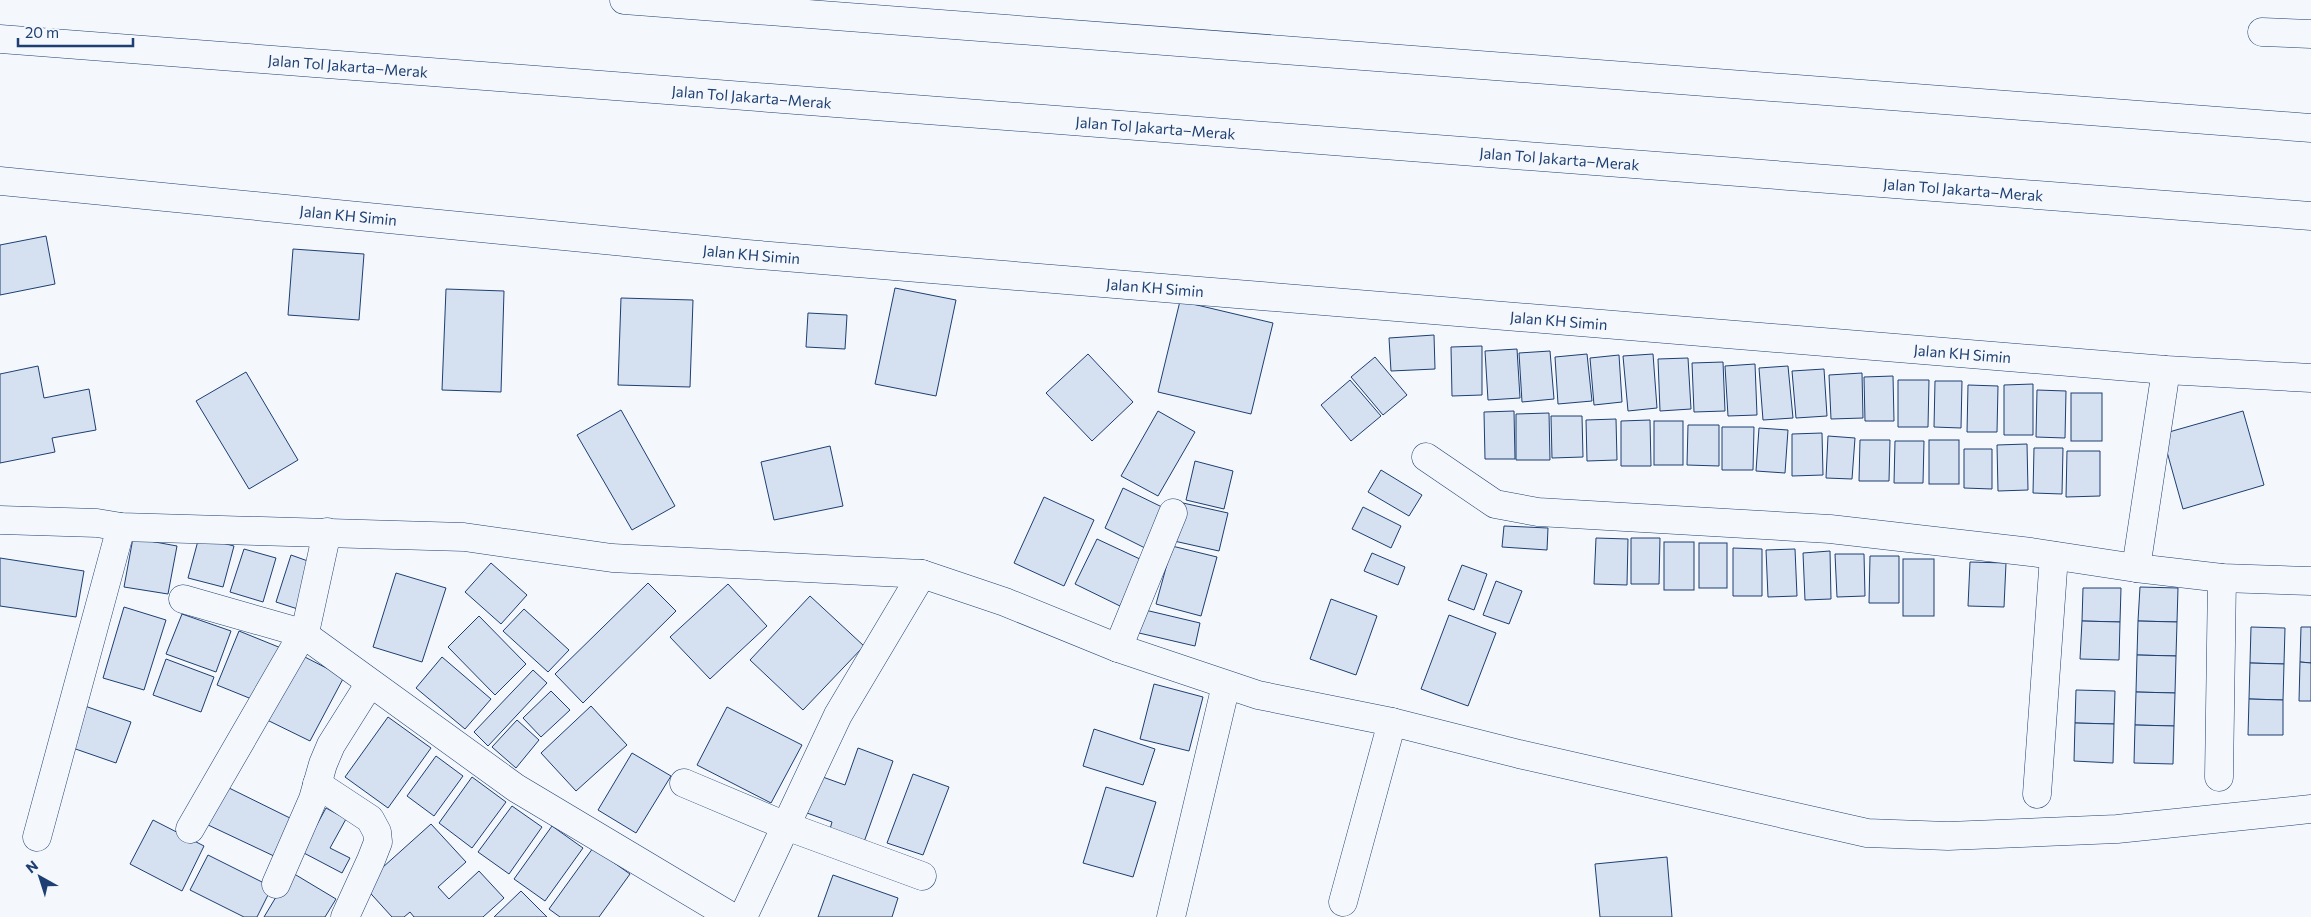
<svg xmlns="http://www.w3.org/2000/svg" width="2311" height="917" viewBox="0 0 2311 917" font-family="Commissioner,sans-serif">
<rect width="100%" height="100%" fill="#f4f7fb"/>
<g fill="#d5e0f0" stroke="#1d3f73">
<path d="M46,236l9,48 -55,11v-50z"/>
<path d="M293,249l71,5 -5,66 -71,-5z"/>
<path d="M895,288l61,12 -20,96 -61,-12z"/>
<path d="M446,289l58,2 -3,101 -59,-2z"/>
<path d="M621,298l72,2 -3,87 -72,-2z"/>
<path d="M1180,301l93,22 -22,91 -93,-22z"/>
<path d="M808,313l39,2 -2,34 -39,-2z"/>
<path d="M1434,335l1,34 -44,2 -2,-33z"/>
<path d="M1482,346v49l-30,1 -1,-49z"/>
<path d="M1517,349l3,49 -32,2 -3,-49z"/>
<path d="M1550,351l4,48 -32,3 -3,-49z"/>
<path d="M1088,354l45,48 -41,39 -46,-48z"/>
<path d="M1587,354l5,47 -34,3 -3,-47z"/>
<path d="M1653,354l4,54 -29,3 -5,-55z"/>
<path d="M1619,355l3,47 -28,3 -4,-47z"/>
<path d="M1375,357l32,38 -24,20 -32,-38z"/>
<path d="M1688,358l3,51 -31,2 -2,-52z"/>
<path d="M1723,362l2,49 -31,1 -2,-49z"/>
<path d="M1755,364l2,51 -29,1 -3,-50z"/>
<path d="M38,366l6,32 45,-9 7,41 -44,8 3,14 -55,11v-89z"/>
<path d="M1788,366l5,52 -30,2 -4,-52z"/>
<path d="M1824,369l3,47 -31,2 -4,-47z"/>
<path d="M246,372l52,88 -49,29 -53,-88z"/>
<path d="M1862,373l1,45 -32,1 -2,-44z"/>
<path d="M1893,376l1,45h-29l-1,-44z"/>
<path d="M1350,380l31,36 -30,25 -30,-36z"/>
<path d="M1898,380h31l-1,47h-30z"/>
<path d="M1935,381h27l-1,47 -27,-1z"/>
<path d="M2033,384v51h-29v-50z"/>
<path d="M1968,385l30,1 -1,46h-30z"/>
<path d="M2037,390l29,1 -1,47 -29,-1z"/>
<rect x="2071" y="393" width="31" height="48"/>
<path d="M621,410l54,96 -43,24 -55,-95z"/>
<path d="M1158,411l37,21 -37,64 -37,-20z"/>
<path d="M1514,411l1,48h-30l-1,-47z"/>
<path d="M2243,411l21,74 -81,24 -21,-75z"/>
<path d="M1549,413l1,47h-34v-46z"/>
<path d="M1551,416h31l1,41 -31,1z"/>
<path d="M1616,419l1,41 -30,1 -1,-41z"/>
<path d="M1650,420l1,46h-30v-45z"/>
<rect x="1654" y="421" width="29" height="44"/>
<path d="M1688,425h31v41l-32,-1z"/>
<path d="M1722,427h32l-1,43h-31z"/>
<path d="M1759,428l29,2 -3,43 -29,-2z"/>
<path d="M1822,433l1,42 -31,1v-42z"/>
<path d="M1828,436l27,2 -3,41 -26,-1z"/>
<path d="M1860,440h30l-1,41h-30z"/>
<rect x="1929" y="440" width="30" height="44"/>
<path d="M1895,441h29l-1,42h-29z"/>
<path d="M2027,444l1,46 -30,1 -1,-46z"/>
<path d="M830,446l13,60 -69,14 -13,-58z"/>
<path d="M2034,448h29l-1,46 -29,-1z"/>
<path d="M1964,449h28v40l-28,-1z"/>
<path d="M2067,451h33v45l-34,1z"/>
<path d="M1195,461l38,10 -9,38 -38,-9z"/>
<path d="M1381,470l41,25 -13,21 -41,-24z"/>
<path d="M1123,488l41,20 -19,40 -40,-20z"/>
<path d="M1044,497l50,23 -30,66 -50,-23z"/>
<path d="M1183,503l45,10 -9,38 -45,-10z"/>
<path d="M1363,507l38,19 -10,22 -39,-19z"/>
<path d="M1504,526l44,2 -1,22 -45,-3z"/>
<path d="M199,537l35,9 -11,41 -35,-9z"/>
<path d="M133,538l44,8 -9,48 -44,-7z"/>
<path d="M1596,538l32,1 -1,46 -33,-1z"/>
<path d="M1631,538h29l-1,46h-28z"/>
<path d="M1097,539l45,21 -22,46 -45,-22z"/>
<rect x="1664" y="542" width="30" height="48"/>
<rect x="1699" y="543" width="28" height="45"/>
<path d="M1172,546l45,11 -16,59 -45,-12z"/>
<path d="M1733,548l29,1v47h-29z"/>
<path d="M244,549l32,9 -13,44 -33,-10z"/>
<path d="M1795,549l2,47 -29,1 -2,-47z"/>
<path d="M1830,551l1,48 -26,1 -2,-47z"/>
<path d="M1372,553l33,14 -7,18 -34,-14z"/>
<path d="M1835,554h29l1,42 -28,1z"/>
<path d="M291,555l28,10 -15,46 -28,-9z"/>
<path d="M1870,556h29v47h-30z"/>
<path d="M0,558l84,13 -8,46 -76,-11z"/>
<rect x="1903" y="559" width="31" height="57"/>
<path d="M1970,562l36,1 -2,44 -36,-1z"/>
<path d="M491,563l36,32 -26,29 -36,-32z"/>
<path d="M1462,565l25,9 -13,36 -26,-10z"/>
<path d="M396,573l50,15 -24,74 -49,-15z"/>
<path d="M1496,581l26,10 -13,33 -26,-9z"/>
<path d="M648,583l28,28 -93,92 -28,-29z"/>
<path d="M728,584l39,42 -57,53 -40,-42z"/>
<path d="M2140,587l38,1 -1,34 -39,-1z"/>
<path d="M2083,588h38l-1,34 -38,-1z"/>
<path d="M810,596l54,50 -61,64 -53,-50z"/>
<path d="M1331,599l46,17 -21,59 -46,-16z"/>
<path d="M124,607l42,13 -22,70 -41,-12z"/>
<path d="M524,609l45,41 -21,22 -45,-41z"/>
<path d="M1145,610l55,13 -5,23 -56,-13z"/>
<path d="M182,614l49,17 -15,41 -50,-18z"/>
<path d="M1449,615l47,18 -28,73 -47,-17z"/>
<path d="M479,616l47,48 -31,31 -47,-48z"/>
<path d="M2082,621l38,1 -1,38 -39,-1z"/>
<path d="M2138,621l39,1 -1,34 -39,-1z"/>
<path d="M2251,627l34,1 -1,36 -34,-1z"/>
<path d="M2301,627h10v36l-11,-1z"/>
<path d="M239,631l42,17 -22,54 -42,-17z"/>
<path d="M297,653l47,24 -34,64 -47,-23z"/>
<path d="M2137,655l39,1 -1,37 -39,-1z"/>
<path d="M442,657l49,42 -26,30 -49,-41z"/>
<path d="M166,659l48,18 -13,35 -48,-17z"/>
<path d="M2300,662l11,1v38h-12z"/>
<path d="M2250,663l34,1 -1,36 -34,-1z"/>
<path d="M533,670l14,13 -59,63 -14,-14z"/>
<path d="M1154,684l49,13 -14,54 -49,-12z"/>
<path d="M2076,690l39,1 -1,33 -39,-1z"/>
<path d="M551,691l19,19 -29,27 -18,-19z"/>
<path d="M2136,692l39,1 -1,33 -39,-1z"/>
<path d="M2249,699l34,1v35h-35z"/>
<path d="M79,704l52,18 -15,41 -52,-18z"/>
<path d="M591,706l36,39 -51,46 -35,-38z"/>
<path d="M727,707l75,38 -31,58 -74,-38z"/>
<path d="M388,717l43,31 -43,60 -43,-31z"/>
<path d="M517,720l22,20 -23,28 -24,-21z"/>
<path d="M2075,723l39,1 -1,39 -39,-2z"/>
<path d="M2135,725l39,1 -1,38 -39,-1z"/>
<path d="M1094,729l61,20 -12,36 -60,-19z"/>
<path d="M858,748l35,13 -29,81 -34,-13 2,-7 -25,-9 13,-37 25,9z"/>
<path d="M632,753l39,23 -35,57 -38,-23z"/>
<path d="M436,756l27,20 -29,40 -27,-20z"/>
<path d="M913,774l36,13 -26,68 -36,-12z"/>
<path d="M472,777l34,25 -34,46 -33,-25z"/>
<path d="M225,786l69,34 -18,37 -70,-33z"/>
<path d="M1106,787l50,15 -23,75 -50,-14z"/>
<path d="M512,806l30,21 -33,47 -31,-22z"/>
<path d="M326,808l20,11 -16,29 20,10 -8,15 -40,-21z"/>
<path d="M153,820l51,26 -22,45 -52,-27z"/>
<path d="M431,824l35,38 -28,25 11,12 30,-28 25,27 -21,19h-69l-4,-5 -6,5h-12l-29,-32z"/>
<path d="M552,826l31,22 -38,53 -31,-22z"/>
<path d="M593,848l37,26 -31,43h-39l-11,-8z"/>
<path d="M208,855l64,32 -15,30h-13l-54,-27z"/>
<path d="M1667,857l5,60h-72l-5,-53z"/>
<path d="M291,872l45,27 -11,18h-61z"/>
<path d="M833,875l65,23 -6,19h-74z"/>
<path d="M521,891l26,26h-53z"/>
</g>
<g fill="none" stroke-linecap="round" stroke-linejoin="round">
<g stroke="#1d3f73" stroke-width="29">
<g id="street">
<path d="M2262,32l49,2"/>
<path d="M1426,457l69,47 43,8 292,17 201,23 105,16 86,10 89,3"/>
<path d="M0,520l97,3 24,4 343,10 148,21 310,16 83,28 113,46 140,47 134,27 127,32 348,79 81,3 169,-7 194,-20"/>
<path d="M2136,568l30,-198"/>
<path d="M183,599l119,34 214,155 216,129"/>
<path d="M1118,648l55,-135"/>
<path d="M2219,777l3,-199"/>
<path d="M684,783l102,43 136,50"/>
<path d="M317,784l53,35 7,13 1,10 -7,18 -26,57"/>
<path d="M2037,794l17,-238"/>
<path d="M190,829l116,-201 21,-96"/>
<path d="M37,837l84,-310"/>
<path d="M276,884l37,-85 10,-35 8,-19 39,-62"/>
<path d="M1343,902l49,-180"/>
<path d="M743,917l95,-202 84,-141"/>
<path d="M1171,917l55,-232"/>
</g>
</g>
<g stroke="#1d3f73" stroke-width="29">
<g id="secondary">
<path id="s1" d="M0,181l747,73 1419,116 145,8"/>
</g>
</g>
<g stroke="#1d3f73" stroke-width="29">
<g id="highway">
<path d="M624,0l1687,128"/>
<path id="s2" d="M0,39l2311,177"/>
</g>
</g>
<use href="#street" stroke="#f4f7fb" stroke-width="28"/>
<use href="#secondary" stroke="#f4f7fb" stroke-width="28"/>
<use href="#highway" stroke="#f4f7fb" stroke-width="28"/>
</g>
<g text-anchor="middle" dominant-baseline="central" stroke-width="4" stroke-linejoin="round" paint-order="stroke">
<g font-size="15" fill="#1d3f73" stroke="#f4f7fb">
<text stroke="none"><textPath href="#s2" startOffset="349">Jalan Tol Jakarta–Merak</textPath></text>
<text stroke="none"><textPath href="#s2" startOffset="754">Jalan Tol Jakarta–Merak</textPath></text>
<text stroke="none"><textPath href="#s2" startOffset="1159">Jalan Tol Jakarta–Merak</textPath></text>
<text stroke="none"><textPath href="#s2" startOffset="1564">Jalan Tol Jakarta–Merak</textPath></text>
<text stroke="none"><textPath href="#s2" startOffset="1969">Jalan Tol Jakarta–Merak</textPath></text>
<text stroke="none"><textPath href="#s1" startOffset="350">Jalan KH Simin</textPath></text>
<text stroke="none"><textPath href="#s1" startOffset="755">Jalan KH Simin</textPath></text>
<text stroke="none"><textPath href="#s1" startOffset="1160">Jalan KH Simin</textPath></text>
<text stroke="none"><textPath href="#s1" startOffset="1565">Jalan KH Simin</textPath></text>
<text stroke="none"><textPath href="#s1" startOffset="1970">Jalan KH Simin</textPath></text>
</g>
</g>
<g transform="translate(40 877) rotate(321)" stroke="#f4f7fb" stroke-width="4" paint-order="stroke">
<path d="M0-4L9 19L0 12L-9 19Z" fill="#1d3f73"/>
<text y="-8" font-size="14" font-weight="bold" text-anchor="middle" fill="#1d3f73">N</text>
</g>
<path d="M18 38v8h115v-8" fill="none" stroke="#1d3f73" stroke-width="2.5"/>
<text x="25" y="38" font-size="15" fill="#1d3f73" stroke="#f4f7fb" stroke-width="4" paint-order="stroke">20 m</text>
</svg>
